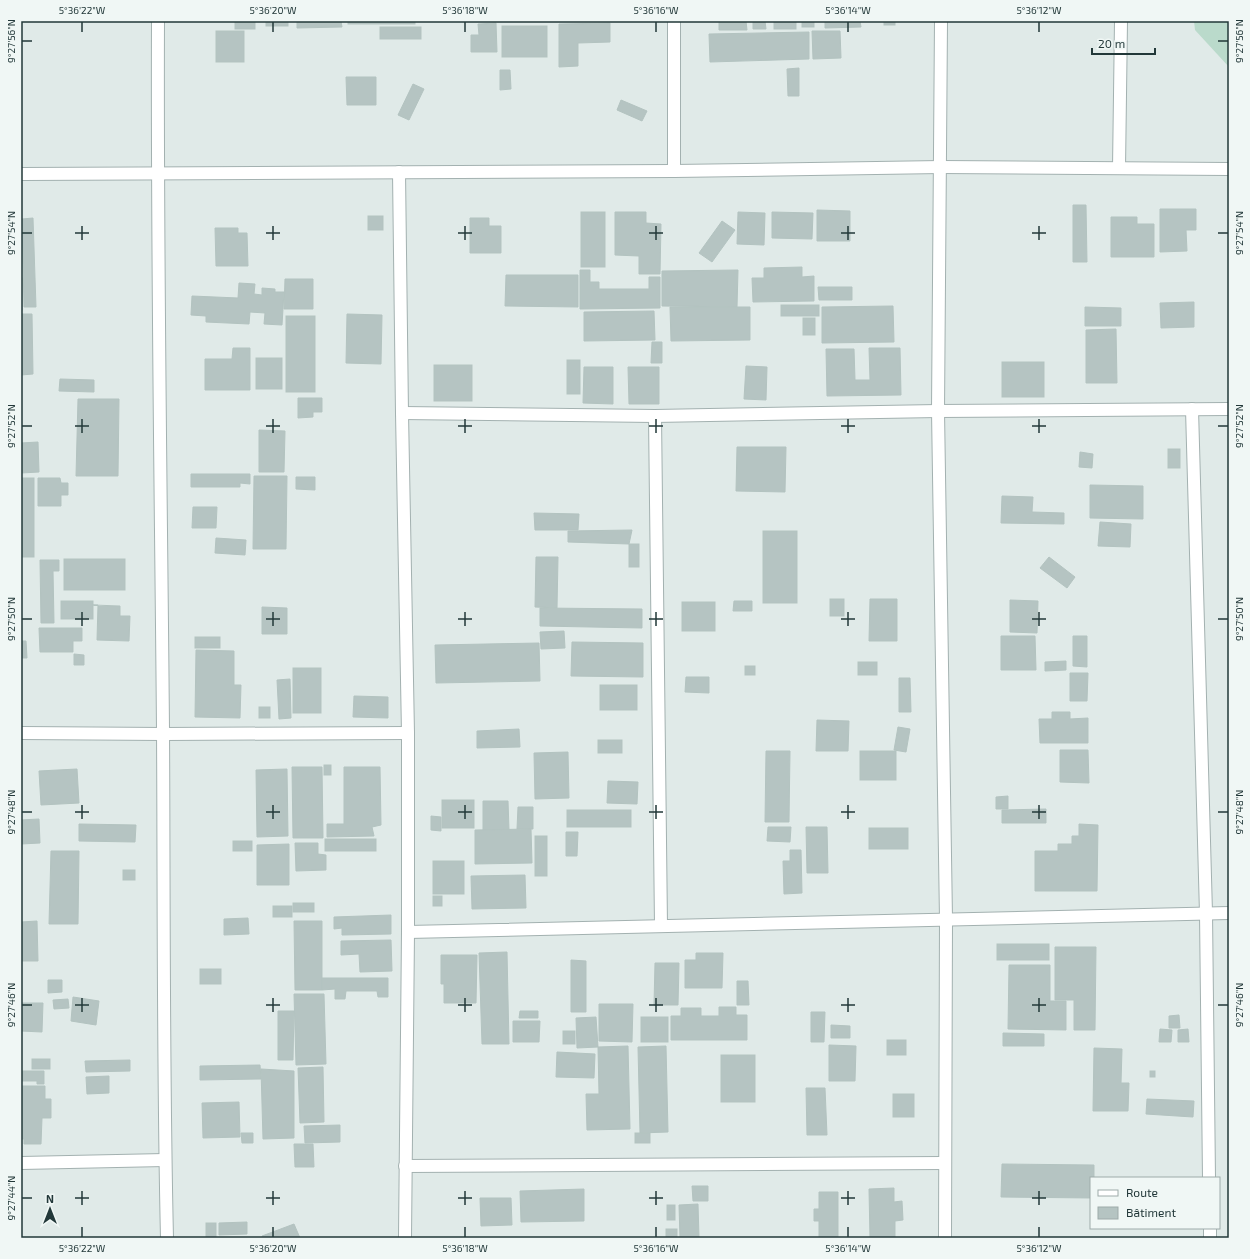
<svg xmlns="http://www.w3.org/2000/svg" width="1250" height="1259" viewBox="0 0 1250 1259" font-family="'Exo 2',sans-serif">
<rect width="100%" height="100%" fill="#e0eae8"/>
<path fill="#badacb" d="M1194,21h35v46l-34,-37z"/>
<g fill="#b5c4c2" stroke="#b3c3c0">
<rect x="235" y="21" width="20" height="8"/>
<rect x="266" y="21" width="22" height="5"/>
<path d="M297,21h44l1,6 -45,1z"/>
<rect x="348" y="21" width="67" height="3"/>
<path d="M719,21h27l1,9h-28z"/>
<path d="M753,21h12l1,8h-13z"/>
<rect x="774" y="21" width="22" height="8"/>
<rect x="802" y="21" width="12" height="6"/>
<path d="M825,21h35l1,6 -36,1z"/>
<rect x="884" y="21" width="11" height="4"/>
<path d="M496,23l1,29h-26v-17h8l-1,-11z"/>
<path d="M610,23v19l-32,1v23l-19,1v-43z"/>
<rect x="502" y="26" width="45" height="31"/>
<rect x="380" y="27" width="41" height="12"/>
<rect x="216" y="31" width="28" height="31"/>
<path d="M812,31h28l1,27 -28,1z"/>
<path d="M809,32v27l-99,3 -1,-28z"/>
<path d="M799,68v28h-11l-1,-27z"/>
<path d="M500,70h10l1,19 -11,1z"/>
<path d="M346,77h30v28h-29z"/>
<path d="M413,84l11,5 -15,31 -11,-5z"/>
<path d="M621,100l26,11 -5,10 -25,-11z"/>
<path d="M1073,205h13l1,57h-14z"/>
<path d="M1160,209h36v21h-10l1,21 -27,1z"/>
<path d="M817,210l33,1v30h-33z"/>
<rect x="581" y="212" width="24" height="55"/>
<path d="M615,212h31v11l15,1 -1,50h-21v-18l-24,-1z"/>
<path d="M738,212l27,1 -1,32 -27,-1z"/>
<path d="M772,212l41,1 -1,26 -40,-1z"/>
<rect x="368" y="216" width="15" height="14"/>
<path d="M1111,217h26v7h17v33h-43z"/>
<path d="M33,218l3,89h-12l-2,-88z"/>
<path d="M470,218h19v8h12v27h-31z"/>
<path d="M722,221l13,9 -23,32 -13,-9z"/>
<path d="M215,228h23v5h9l1,33h-32z"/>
<path d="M802,267v10l12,-1v25l-61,1 -1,-24h12v-10z"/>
<path d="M580,270h10v12h9v7h50v-12h11v31l-80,1z"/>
<path d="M738,270l-1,37 -75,-1v-35z"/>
<path d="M506,275h72v32l-73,-1z"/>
<rect x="21" y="278" width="1" height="32"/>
<path d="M285,279h28v30h-29z"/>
<path d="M239,283l16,1 -1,10 8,1v-7l13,1v3h9l-2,33 -18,-1 1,-11 -15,-1 -1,12 -43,-2v-6l-15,-1 1,-19 46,2z"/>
<path d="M818,287h34v13h-33z"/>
<path d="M1194,302v25l-33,1 -1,-25z"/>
<rect x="781" y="305" width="38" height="11"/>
<path d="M893,306l1,36 -72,1v-36z"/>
<path d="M670,307h80v33l-79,1z"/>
<path d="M1085,307l36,1v18h-36z"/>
<path d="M654,311l1,29 -71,1v-29z"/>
<path d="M21,314h11l1,60 -12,1z"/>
<path d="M347,314l35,1 -1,49 -35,-1z"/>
<rect x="286" y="316" width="29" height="76"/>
<rect x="803" y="318" width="12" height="17"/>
<path d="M1116,329l1,54h-31v-53z"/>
<path d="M652,342h10v21h-11z"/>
<path d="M233,348h17v42h-45v-31h27z"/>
<path d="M869,348h31l1,47 -74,1 -1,-47h28l1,31h15z"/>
<rect x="256" y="358" width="26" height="31"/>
<rect x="567" y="360" width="13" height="34"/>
<rect x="1002" y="362" width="42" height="35"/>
<rect x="434" y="365" width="38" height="36"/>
<path d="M746,366l21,1 -1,33 -22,-1z"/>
<path d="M584,367h29v37l-30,-1z"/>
<path d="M628,367h31v37h-30z"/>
<path d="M60,379l34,1v12l-35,-1z"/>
<path d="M298,398h24v14h-9v5l-15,1z"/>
<path d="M78,399h41l-1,77h-42z"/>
<path d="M259,430l26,1 -1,41h-25z"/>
<path d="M38,442l1,30 -18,1v-30z"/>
<path d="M737,447h49l-1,45 -49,-1z"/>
<rect x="1168" y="449" width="12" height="19"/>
<path d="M1080,452l13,2 -1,14 -13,-1z"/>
<path d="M191,474h59v10l-10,-1v4h-49z"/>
<path d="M254,476h33l-1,73h-33z"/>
<path d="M296,477h19v13l-19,-1z"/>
<rect x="21" y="478" width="13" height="79"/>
<path d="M38,478h22l1,5h7v12h-7v11h-23z"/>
<path d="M1090,485l53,1v33l-53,-1z"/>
<path d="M1002,496l31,1 -1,15 32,1v11l-63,-1z"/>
<path d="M193,507h24l-1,21h-24z"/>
<path d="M534,513l45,1 -1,16h-43z"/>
<path d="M1100,522l31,2 -1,23 -32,-1z"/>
<path d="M632,530l-3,14 -61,-2v-11z"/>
<rect x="763" y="531" width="34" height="72"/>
<path d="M216,538l30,2 -1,15 -30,-2z"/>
<rect x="629" y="544" width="10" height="23"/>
<path d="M536,557h22l-1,51 -22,-1z"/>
<path d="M1049,557l26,20 -8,11 -27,-20z"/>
<rect x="64" y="559" width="61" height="31"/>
<path d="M40,560h19v11h-6l1,52h-13z"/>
<rect x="830" y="599" width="14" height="17"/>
<path d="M870,599h27v42h-28z"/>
<path d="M1010,600l28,1 -1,32 -27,-1z"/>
<rect x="61" y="601" width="32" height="18"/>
<path d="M734,601h18v10h-19z"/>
<rect x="682" y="602" width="33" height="29"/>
<path d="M93,605l27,1v10h10l-1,25 -32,-1 1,-35z"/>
<path d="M262,607l25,1v26h-25z"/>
<path d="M540,608l102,1v19l-102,-2z"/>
<path d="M39,628h43v13h-9v11h-33z"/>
<path d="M564,631l1,17 -24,1 -1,-17z"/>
<path d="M1001,636h34l1,34h-35z"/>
<path d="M1073,636h14v31l-14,-1z"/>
<rect x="195" y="637" width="25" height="11"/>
<path d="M21,641h5l1,17h-6z"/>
<path d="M572,642l71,1v34l-72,-1z"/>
<path d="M539,643l1,38 -104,2 -1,-38z"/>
<path d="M196,650l38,1v34h7l-1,33 -45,-1z"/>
<path d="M74,654l10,1v10h-10z"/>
<path d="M1066,661v9l-21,1v-9z"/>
<rect x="858" y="662" width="19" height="13"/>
<rect x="745" y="666" width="10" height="9"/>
<rect x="293" y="668" width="28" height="45"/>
<path d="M1070,673h18l-1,28h-17z"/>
<path d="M686,677h23v16l-24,-1z"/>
<path d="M899,678h11l1,34h-12z"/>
<path d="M290,679l1,39 -12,1 -2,-39z"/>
<rect x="600" y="685" width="37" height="25"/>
<path d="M354,696l34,1v21l-35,-1z"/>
<rect x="259" y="707" width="11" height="11"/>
<path d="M1052,712h18v7l18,-1v25h-48l-1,-24h13z"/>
<path d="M817,720l32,1 -1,30h-32z"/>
<path d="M898,727l12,2 -4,23 -12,-2z"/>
<path d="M519,729l1,18 -43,1v-17z"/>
<rect x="598" y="740" width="24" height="13"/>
<path d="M1060,750h28l1,33 -29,-1z"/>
<path d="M766,751h24l-1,71h-24z"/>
<rect x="860" y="751" width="36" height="29"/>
<path d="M568,752l1,46 -34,1 -1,-46z"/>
<rect x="324" y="765" width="7" height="10"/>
<path d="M292,767h30l1,71h-30z"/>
<path d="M344,767h36l1,58 -9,2 2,9 -47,1v-13h17z"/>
<path d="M77,769l2,34 -38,2 -2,-34z"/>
<path d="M287,769l1,67 -31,1 -1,-67z"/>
<path d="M608,781l30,1 -1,22 -30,-1z"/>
<path d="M1008,796v13h-12v-12z"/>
<rect x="442" y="800" width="32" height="28"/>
<path d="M483,801h25l1,29h-26z"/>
<path d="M518,807h15v22h-16z"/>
<path d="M1046,809v14h-44v-13z"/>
<rect x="567" y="810" width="64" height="17"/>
<path d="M431,816l10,1v14l-10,-1z"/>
<path d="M39,819l1,24 -19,1v-24z"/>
<path d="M79,824l57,1 -1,17 -56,-1z"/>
<path d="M1079,824l19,1 -1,66h-62v-40h23v-7h14v-8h7z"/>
<path d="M768,827h23l-1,15 -23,-1z"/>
<path d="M806,827h21l1,46h-21z"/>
<rect x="869" y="828" width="39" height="21"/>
<path d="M531,829l1,34 -57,1v-34z"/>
<path d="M566,832h12l-1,24h-11z"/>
<rect x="535" y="836" width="12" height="40"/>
<rect x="325" y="839" width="51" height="12"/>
<rect x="233" y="841" width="19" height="10"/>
<path d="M295,843h23v11l8,1v15l-30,1z"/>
<path d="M289,844v41h-32v-40z"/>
<path d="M790,850h11l1,43 -18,1 -1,-33h7z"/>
<path d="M51,851h28l-1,73h-29z"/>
<rect x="433" y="861" width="31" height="33"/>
<rect x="123" y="870" width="12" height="10"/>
<path d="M525,875l1,33 -54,1 -1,-33z"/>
<rect x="433" y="896" width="9" height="10"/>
<rect x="293" y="903" width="21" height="9"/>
<rect x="273" y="906" width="19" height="11"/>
<path d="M391,915v19l-49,1v-7l-8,1v-12z"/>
<path d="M248,918l1,16 -25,1v-16z"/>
<path d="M37,921l1,40h-17v-39z"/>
<path d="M294,921h28v69h-27z"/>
<path d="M391,940l1,31 -32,1 -1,-18 -18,1v-14z"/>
<rect x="997" y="944" width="52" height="16"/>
<path d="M1055,947h41l-1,83h-21v-30h-19z"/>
<path d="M507,952l2,92h-27l-3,-91z"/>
<path d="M696,953h27l-1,35h-37v-28h11z"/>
<path d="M441,955h36l-1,48h-32v-19h-3z"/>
<path d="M571,960l15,1v51h-15z"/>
<path d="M655,963h24l-1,42h-24z"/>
<path d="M1009,965h41v36h16v29l-58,-1z"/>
<rect x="200" y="969" width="21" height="15"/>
<path d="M322,978h66v19h-10l-1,-6h-31l-1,8h-10v-10l-13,1z"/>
<path d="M48,980h14v12l-14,1z"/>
<path d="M737,981h11l1,24h-12z"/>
<path d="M294,994h30l2,70 -30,1z"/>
<path d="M73,997l26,4 -3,24 -25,-4z"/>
<path d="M68,999l1,9 -15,1 -1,-9z"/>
<path d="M21,1003h22l-1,29 -21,-1z"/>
<path d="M599,1004h34l-1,38 -33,-1z"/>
<path d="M719,1007h17v8h11v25h-76v-24h10v-8h20v8h18z"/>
<path d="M278,1011h16l-1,49h-15z"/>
<path d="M520,1011h18v7h-19z"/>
<path d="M811,1012h14l-1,30h-13z"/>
<path d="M1179,1015l1,13h-11v-12z"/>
<path d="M596,1017l2,30 -21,1 -1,-30z"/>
<rect x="641" y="1017" width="27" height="25"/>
<path d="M513,1021h27l-1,21h-26z"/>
<path d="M831,1025l19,1v12h-19z"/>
<path d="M1160,1029l12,1 -1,12h-12z"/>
<path d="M1188,1029l1,13h-11v-12z"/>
<rect x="563" y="1031" width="12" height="13"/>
<path d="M1003,1033l41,1v12h-41z"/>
<rect x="887" y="1040" width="19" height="15"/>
<path d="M829,1045l27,1 -1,35h-26z"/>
<path d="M628,1046l2,83 -43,1 -1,-36h13l-1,-47z"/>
<path d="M666,1046l2,86 -28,1 -2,-86z"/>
<path d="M1094,1048l28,1 -1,34h8l-1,28h-35z"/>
<path d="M557,1052l38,2 -1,24 -38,-1z"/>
<rect x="721" y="1055" width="34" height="47"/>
<rect x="32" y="1059" width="18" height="10"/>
<path d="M130,1060v11l-44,1 -1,-11z"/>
<path d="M260,1065l1,14 -61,1v-14z"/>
<path d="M323,1067l1,55 -24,1 -2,-55z"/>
<path d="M261,1069l33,2v67l-31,1z"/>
<path d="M21,1071h23v13h-7v-3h-16z"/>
<rect x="1150" y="1071" width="5" height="6"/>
<path d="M109,1076v17l-22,1 -1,-17z"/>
<path d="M21,1086h24v13h6v19h-9l-1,26h-17v-5h-3z"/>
<path d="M806,1088h19l2,47h-20z"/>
<rect x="893" y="1094" width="21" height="23"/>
<path d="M1147,1099l47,2 -1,16 -47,-3z"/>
<path d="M239,1102l1,35 -37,1 -1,-35z"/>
<path d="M340,1125v17l-35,1 -1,-17z"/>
<path d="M241,1133h12v10h-11z"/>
<rect x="635" y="1133" width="15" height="10"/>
<path d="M294,1144h19l1,23h-19z"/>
<path d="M1002,1164l92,1v13h-3v20l-90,-1z"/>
<path d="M692,1186h16v15h-15z"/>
<path d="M894,1188v14l8,-1 1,19 -8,1v17h-25l-1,-49z"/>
<path d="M584,1189v32l-63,1 -1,-31z"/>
<path d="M819,1192h19v46h-19v-17h-5v-12h5z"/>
<path d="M480,1198h31l1,27 -31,1z"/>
<path d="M698,1204l1,34h-19l-1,-33z"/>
<rect x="667" y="1205" width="8" height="15"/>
<path d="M247,1222v12l-28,1v-12z"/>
<rect x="206" y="1223" width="10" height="15"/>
<path d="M294,1224l6,14h-37l-1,-2z"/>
<rect x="666" y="1229" width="11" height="9"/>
</g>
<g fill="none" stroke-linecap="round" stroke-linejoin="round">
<g stroke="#a3b1b0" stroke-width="14">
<g id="street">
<path d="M158,21c-1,236 3,473 5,709 1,170 0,339 4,508"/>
<path d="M674,21v150"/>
<path d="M941,21l-3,390 8,508 -1,319"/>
<path d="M1119,168l2,-147"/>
<path d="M399,172l3,241 6,320v199l-3,306"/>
<path d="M21,174l653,-3 267,-4 288,2"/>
<path d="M1192,409l14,504 3,265"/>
<path d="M402,413l253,3 283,-5 291,-2"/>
<path d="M655,416l6,509"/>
<path d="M21,733l142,1 245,-1"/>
<path d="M408,932l821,-19"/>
<path d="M21,1163l144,-3"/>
<path d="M405,1166l539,-3"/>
<path d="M1210,1228v10"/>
</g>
</g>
<use href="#street" stroke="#fff" stroke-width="12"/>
</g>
<path fill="none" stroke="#223839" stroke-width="1.5" d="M82,22v10M273,22v10M465,22v10M656,22v10M848,22v10M1039,22v10M22,41h10M1218,41h10M82,226v14M273,226v14M465,226v14M656,226v14M848,226v14M1039,226v14M22,233h10M75,233h14M266,233h14M458,233h14M649,233h14M841,233h14M1032,233h14M1218,233h10M82,419v14M273,419v14M465,419v14M656,419v14M848,419v14M1039,419v14M22,426h10M75,426h14M266,426h14M458,426h14M649,426h14M841,426h14M1032,426h14M1218,426h10M82,612v14M273,612v14M465,612v14M656,612v14M848,612v14M1039,612v14M22,619h10M75,619h14M266,619h14M458,619h14M649,619h14M841,619h14M1032,619h14M1218,619h10M82,805v14M273,805v14M465,805v14M656,805v14M848,805v14M1039,805v14M22,812h10M75,812h14M266,812h14M458,812h14M649,812h14M841,812h14M1032,812h14M1218,812h10M82,998v14M273,998v14M465,998v14M656,998v14M848,998v14M1039,998v14M22,1005h10M75,1005h14M266,1005h14M458,1005h14M649,1005h14M841,1005h14M1032,1005h14M1218,1005h10M82,1191v14M273,1191v14M465,1191v14M656,1191v14M848,1191v14M1039,1191v14M22,1198h10M75,1198h14M266,1198h14M458,1198h14M649,1198h14M841,1198h14M1032,1198h14M82,1227v10M273,1227v10M465,1227v10M656,1227v10M848,1227v10M1039,1227v10"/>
<rect width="1250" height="1259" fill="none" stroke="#f0f7f5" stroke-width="44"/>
<rect x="1090" y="1177" width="130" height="52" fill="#f0f7f5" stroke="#9eabaa"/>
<rect x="1098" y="1190" width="20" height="6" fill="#ffffff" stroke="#9eabaa"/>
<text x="1126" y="1197" font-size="12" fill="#223839">Route</text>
<rect x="1098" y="1207" width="20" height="12" fill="#b5c4c2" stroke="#9eabaa"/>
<text x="1126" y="1217" font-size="12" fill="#223839">Bâtiment</text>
<g transform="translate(50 1209)" stroke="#f0f7f5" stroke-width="3" paint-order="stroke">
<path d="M0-3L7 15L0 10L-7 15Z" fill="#223839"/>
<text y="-6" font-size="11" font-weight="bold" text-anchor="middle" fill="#223839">N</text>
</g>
<path d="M1092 48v6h63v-6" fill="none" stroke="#223839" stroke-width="2"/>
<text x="1098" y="48" font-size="12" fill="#223839" stroke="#f0f7f5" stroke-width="3" paint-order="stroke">20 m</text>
<rect x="22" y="22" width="1206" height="1215" fill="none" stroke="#223839" stroke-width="1.5"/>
<g font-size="10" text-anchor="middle" fill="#223839">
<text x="82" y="14">5°36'22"W</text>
<text x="273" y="14">5°36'20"W</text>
<text x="465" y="14">5°36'18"W</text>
<text x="656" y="14">5°36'16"W</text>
<text x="848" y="14">5°36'14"W</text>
<text x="1039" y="14">5°36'12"W</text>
<text transform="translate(11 41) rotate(-90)" y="4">9°27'56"N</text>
<text transform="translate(1239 41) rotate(-90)" y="4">9°27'56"N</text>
<text transform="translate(11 233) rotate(-90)" y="4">9°27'54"N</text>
<text transform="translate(1239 233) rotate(-90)" y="4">9°27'54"N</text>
<text transform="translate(11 426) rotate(-90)" y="4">9°27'52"N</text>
<text transform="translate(1239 426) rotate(-90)" y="4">9°27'52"N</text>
<text transform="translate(11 619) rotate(-90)" y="4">9°27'50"N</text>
<text transform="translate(1239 619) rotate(-90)" y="4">9°27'50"N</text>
<text transform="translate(11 812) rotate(-90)" y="4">9°27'48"N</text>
<text transform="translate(1239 812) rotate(-90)" y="4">9°27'48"N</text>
<text transform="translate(11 1005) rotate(-90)" y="4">9°27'46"N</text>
<text transform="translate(1239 1005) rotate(-90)" y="4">9°27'46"N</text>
<text transform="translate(11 1198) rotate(-90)" y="4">9°27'44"N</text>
<text x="82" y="1252">5°36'22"W</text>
<text x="273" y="1252">5°36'20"W</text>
<text x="465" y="1252">5°36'18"W</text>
<text x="656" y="1252">5°36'16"W</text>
<text x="848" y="1252">5°36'14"W</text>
<text x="1039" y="1252">5°36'12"W</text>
</g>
</svg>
